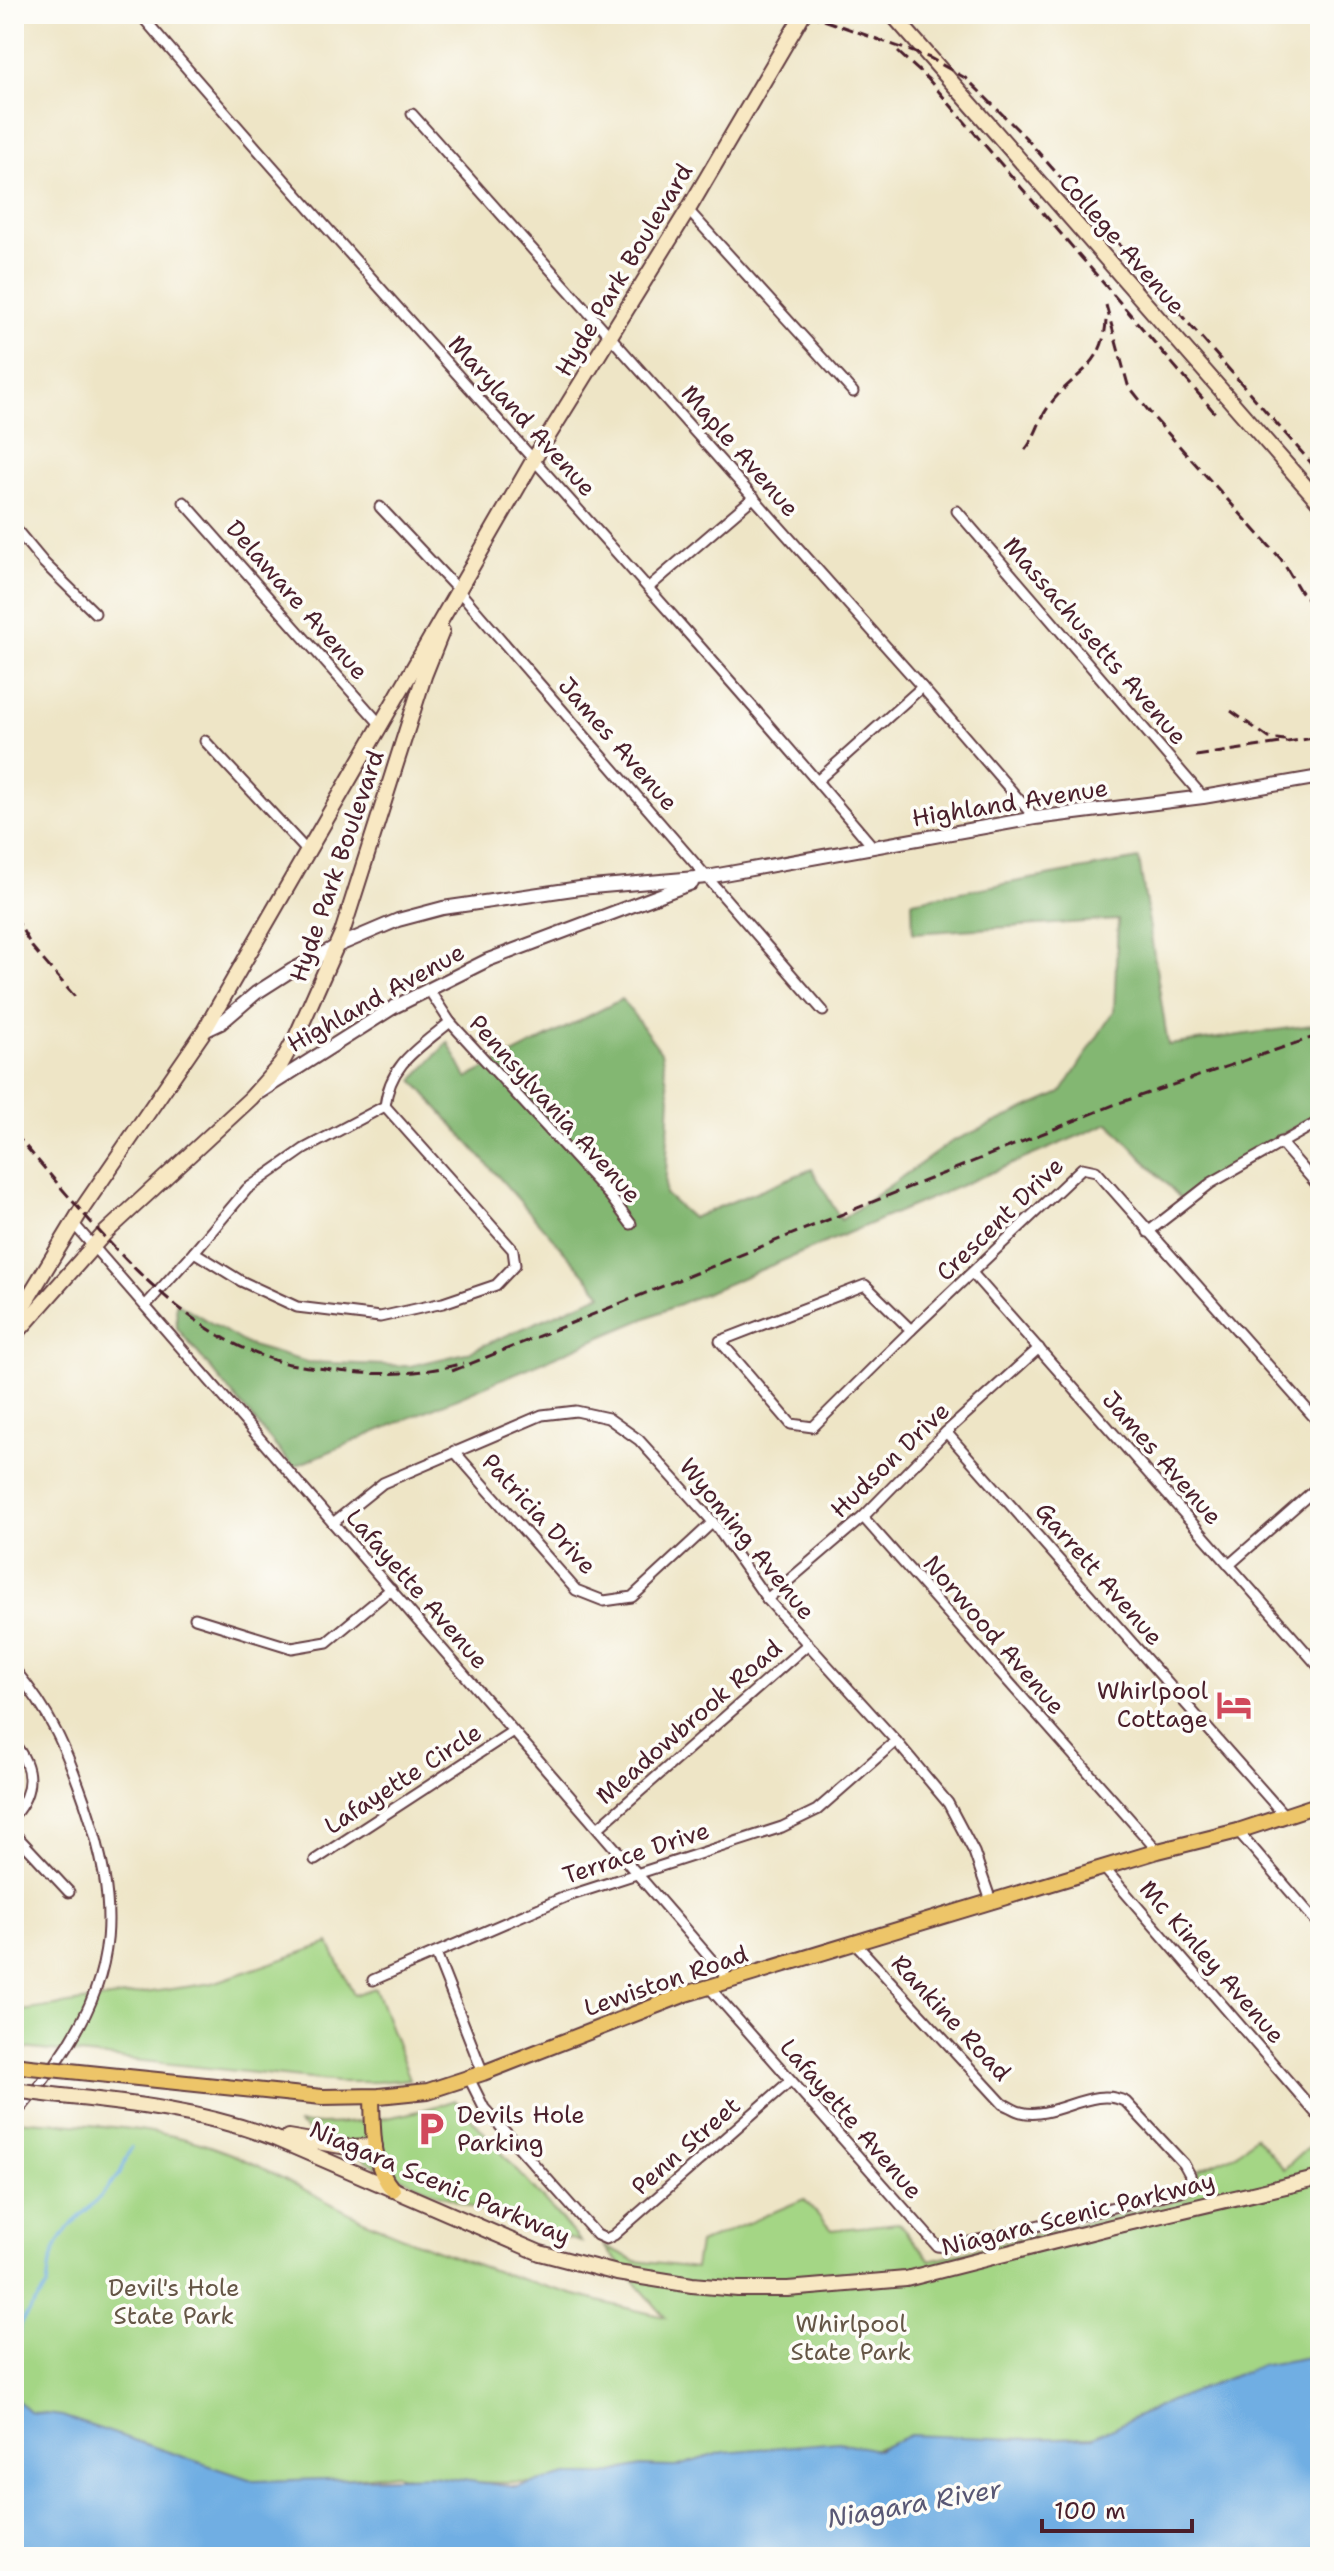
<svg xmlns="http://www.w3.org/2000/svg" width="1334" height="2571" viewBox="0 0 1334 2571" font-family="'Shantell Sans',sans-serif">
<rect width="100%" height="100%" fill="#fdfcf7"/>
<filter id="ink" filterUnits="userSpaceOnUse"><feTurbulence type="fractalNoise" baseFrequency=".0125" numOctaves="2"/><feDisplacementMap in="SourceGraphic" scale="16" xChannelSelector="R" yChannelSelector="G"/><feConvolveMatrix kernelMatrix="1 2 1 2 8 2 1 2 1" color-interpolation-filters="sRGB"/></filter>
<filter id="wash" filterUnits="userSpaceOnUse"><feTurbulence type="fractalNoise" baseFrequency=".006" numOctaves="4" result="noise"/><feDisplacementMap in="SourceGraphic" scale="32" xChannelSelector="R" yChannelSelector="G"/><feGaussianBlur stdDeviation="1.8" result="paint"/><feColorMatrix in="noise" values="0 0 0 0 0 0 0 0 0 0 0 0 0 0 0 0 0 1.4 0 .05"/><feComposite in="paint" operator="in"/></filter>
<g filter="url(#wash)">
<rect width="100%" height="100%" fill="#eee5c6"/>
<g fill="#a4d685" stroke="#777a58" stroke-width="2">
<path d="M329,1943l25,52 21,-7 35,91 -34,3h-38l-324,-35v-35l199,-29z"/>
<path d="M455,2100l126,142c-100,-27 -194,-66 -284,-118 55,2 106,-6 158,-24z"/>
<path d="M14,2120c61,5 127,5 186,23 60,18 114,54 170,80 95,42 194,72 295,94l-62,-72 33,16 59,7 4,-24 105,-45 27,31 67,-7 32,37 257,-62 11,-10v-18l38,-16 19,-18 29,33 36,-33v220l-214,81 -199,4 -45,11 -316,31 -121,-1 -30,-9 -124,14 -257,-75z"/>
</g>
<path fill="#83b772" stroke="#666b4e" stroke-width="2" d="M1139,859l29,186 152,-21v89l-76,43 -63,43 -72,-76 -816,344 -116,-139 -1,-26 72,43 59,17 103,4 56,-13 136,-59 -189,-214 35,-38 19,36 155,-79 39,53 9,45 -5,97 27,24 120,-49 29,51 110,-78 110,-49 53,-82 4,-91 -205,13 -1,-32z"/>
<path fill="#70aee3" stroke="#5d6687" stroke-width="2" d="M1320,2355v193l-53,9h-1253v-160l16,15 32,4 193,65 177,-5 84,11 51,-12h38l35,-9 35,1 49,-15 115,-10 38,8 33,-15 108,4 75,-2 82,-38 84,-33z"/>
<g fill="none" stroke-linecap="round" stroke-linejoin="round">
<g stroke="#70aee3" stroke-width="3">
<path d="M18,2341l2,-17 27,-37 2,-18 8,-24 11,-17 32,-31 20,-24 11,-26"/>
<path d="M14,2369l3,-24"/>
</g>
</g>
</g>
<g filter="url(#ink)">
<g fill="none" stroke-linecap="round" stroke-linejoin="round">
<g stroke="#633d42" stroke-width="13">
<g id="minor">
<path d="M140,14c240,281 494,550 733,833"/>
<path d="M412,114l510,573 113,131"/>
<path d="M688,210l165,182"/>
<path d="M184,502l196,222"/>
<path d="M380,507l78,83 365,421"/>
<path d="M957,511l246,286"/>
<path d="M14,527l30,36 51,50"/>
<path d="M649,587l105,-90"/>
<path d="M205,741l103,111"/>
<path d="M817,781l105,-94"/>
<path d="M450,1022l160,174 21,28"/>
<path d="M1280,1142l40,46"/>
<path d="M73,1223l657,758"/>
<path d="M1148,1232l63,-49 109,-62"/>
<path d="M194,1252l53,-63 57,-40 81,-43c5,-43 34,-58 65,-84l-21,-32"/>
<path d="M973,1274l347,394"/>
<path d="M865,1285l46,45 -98,97 -22,-3 -71,-83z"/>
<path d="M146,1305l48,-53 47,29 56,26 83,10 63,-14 53,-18 19,-20 -2,-15 -128,-144"/>
<path d="M911,1330l171,-162 14,3 224,253"/>
<path d="M946,1432l338,383"/>
<path d="M454,1451l122,139 28,11 28,-4 81,-75"/>
<path d="M863,1517l295,334"/>
<path d="M333,1523l50,-40 159,-68 34,-4 32,7 31,22 74,82 54,77 129,142 52,62 26,49 17,49"/>
<path d="M1229,1565l91,-80"/>
<path d="M767,1599l96,-82 83,-85 93,-84"/>
<path d="M195,1618l97,30 35,-6 64,-53"/>
<path d="M14,1669c38,45 52,80 71,134 34,101 35,171 -29,260 -13,18 -26,36 -42,52"/>
<path d="M14,1744c20,23 20,48 0,71"/>
<path d="M598,1828l209,-183"/>
<path d="M1238,1831l82,95"/>
<path d="M14,1833l55,59"/>
<path d="M315,1860l198,-129"/>
<path d="M1104,1868l216,250"/>
<path d="M436,1954l47,119"/>
<path d="M373,1980l192,-83 217,-70 35,-17 79,-69"/>
<path d="M709,1987l228,259 11,1 30,-7 202,-49 9,-6 1,-10 -6,-11 -58,-62c-34,-18 -71,19 -105,10 -6,-1 -12,-6 -18,-8l-148,-161"/>
<path d="M469,2078l15,30 113,127 9,4 8,-4 176,-154"/>
</g>
</g>
<g stroke="#633d42" stroke-width="16">
<g id="tertiary">
<path d="M204,1031l17,-8 35,-30 36,-23 45,-24 61,-26 45,-12 137,-20 127,-11 328,-59 168,-21 117,-20"/>
<path d="M260,1092l134,-85 94,-47 204,-77"/>
</g>
</g>
<g stroke="#633d42" stroke-width="18">
<g id="secondary">
<path d="M892,14l428,489"/>
<path d="M14,1321l68,-112 122,-178 330,-572 154,-249 115,-196"/>
<path d="M14,1336l90,-102 147,-136 30,-34 15,-27 46,-104 82,-257 18,-45"/>
<path d="M53,2095c76,8 149,16 221,43l266,115 77,20 75,12 46,4h50l118,-10 205,-52 209,-49"/>
<path d="M288,2137l59,10 28,-1"/>
</g>
</g>
<g stroke="#633d42" stroke-width="18">
<g id="primary">
<path d="M14,2065l16,2"/>
<path d="M70,2071l252,26 57,-1 49,-5 55,-18 203,-79 472,-143 80,-20 82,-27"/>
<path d="M372,2097c1,31 -1,68 21,93"/>
</g>
</g>
<use href="#minor" stroke="#fff" stroke-width="9"/>
<use href="#tertiary" stroke="#fff" stroke-width="12"/>
<use href="#secondary" stroke="#f8e8c3" stroke-width="14"/>
<use href="#primary" stroke="#edc569" stroke-width="14"/>
<g stroke="#4a1f2b" stroke-width="3" stroke-dasharray="12 6" stroke-linecap="butt">
<path d="M807,14l123,44 37,21 58,58 295,336"/>
<path d="M898,52l30,27 287,334"/>
<path d="M1106,305l22,80 27,34 126,140 19,32 20,24"/>
<path d="M1025,450c11,-13 14,-31 24,-44 23,-33 55,-37 57,-86"/>
<path d="M1231,711l38,27 16,2"/>
<path d="M1196,756l124,-19"/>
<path d="M14,915l18,32 43,50"/>
<path d="M14,1133c73,82 153,195 263,228 17,5 36,6 54,9 45,6 88,5 132,-7"/>
<path d="M452,1371l664,-267 204,-69"/>
</g>
<g stroke="#633d42" stroke-width="18" stroke-linecap="butt">
<path id="secondary-bridge" d="M14,2090l39,5"/>
</g>
<g stroke="#633d42" stroke-width="18" stroke-linecap="butt">
<path id="primary-bridge" d="M30,2067l40,4"/>
</g>
<use href="#secondary-bridge" stroke="#f8e8c3" stroke-width="14"/>
<use href="#primary-bridge" stroke="#edc569" stroke-width="14"/>
</g>
</g>
<defs>
<g id="hotel-bare" transform="scale(2.76)"><path d="M-6-4.5h1.5V1H6V5H4.5V3h-9V5H-6ZM-4 0a1.8 1.8 0 1 1 3.6 0ZM.5 0V-2.5h3Q6-2.5 6 0Z" fill="#d1495b" stroke="#fdfcf7" stroke-width="2.5" paint-order="stroke"/></g>
<g id="parking-bare" transform="scale(2.76)"><path d="M-3.5-5.5H1a3.5 3.5 0 0 1 0 7H-1V5.5H-3.5ZM-1-3.4V-.6H.8a1.4 1.4 0 0 0 0-2.8Z" fill="#d1495b" stroke="#fdfcf7" stroke-width="2.5" paint-order="stroke"/></g>
</defs>
<g fill-rule="evenodd">
<use href="#hotel-bare" x="1234" y="1705"/>
<use href="#parking-bare" x="431" y="2129"/>
</g>
<g text-anchor="middle" dominant-baseline="central" stroke-width="7" stroke-linejoin="round" paint-order="stroke">
<g font-size="24" fill="#4a1f2b" stroke="#fdfcf7">
<text transform="translate(1122 244) rotate(49)">College Avenue</text>
<text transform="translate(624 270) rotate(-59)">Hyde Park Boulevard</text>
<text transform="translate(522 416) rotate(48)">Maryland Avenue</text>
<text transform="translate(740 451) rotate(49)">Maple Avenue</text>
<text transform="translate(297 600) rotate(49)">Delaware Avenue</text>
<text transform="translate(1095 641) rotate(49)">Massachusetts Avenue</text>
<text transform="translate(618 744) rotate(49)">James Avenue</text>
<text transform="translate(1010 803) rotate(-9)">Highland Avenue</text>
<text transform="translate(337 866) rotate(-71)">Hyde Park Boulevard</text>
<text transform="translate(376 998) rotate(-29)">Highland Avenue</text>
<text transform="translate(555 1109) rotate(48)">Pennsylvania Avenue</text>
<text transform="translate(1000 1219) rotate(-44)">Crescent Drive</text>
<text transform="translate(1162 1458) rotate(49)">James Avenue</text>
<text transform="translate(890 1460) rotate(-44)">Hudson Drive</text>
<text transform="translate(539 1514) rotate(47)">Patricia Drive</text>
<text transform="translate(747 1539) rotate(51)">Wyoming Avenue</text>
<text transform="translate(1099 1574) rotate(49)">Garrett Avenue</text>
<text transform="translate(417 1589) rotate(49)">Lafayette Avenue</text>
<text transform="translate(994 1635) rotate(49)">Norwood Avenue</text>
<text transform="translate(689 1722) rotate(-41)">Meadowbrook Road</text>
<text transform="translate(403 1779) rotate(-33)">Lafayette Circle</text>
<text transform="translate(636 1853) rotate(-18)">Terrace Drive</text>
<text transform="translate(1212 1962) rotate(49)">Mc Kinley Avenue</text>
<text transform="translate(666 1981) rotate(-19)">Lewiston Road</text>
<text transform="translate(951 2018) rotate(47)">Rankine Road</text>
<text transform="translate(851 2119) rotate(49)">Lafayette Avenue</text>
<text transform="translate(686 2146) rotate(-41)">Penn Street</text>
<text transform="translate(440 2183) rotate(23)">Niagara Scenic Parkway</text>
<text transform="translate(1078 2214) rotate(-14)">Niagara Scenic Parkway</text>
</g>
<g font-size="24" fill="#4a1f2b" stroke="#fdfcf7" text-anchor="end">
<text x="1208" y="1691">Whirlpool<tspan x="1208" dy="28">Cottage</tspan></text>
<text x="457" y="2115" text-anchor="start">Devils Hole<tspan x="457" dy="28">Parking</tspan></text>
</g>
<g font-size="24" fill="#655646" stroke="#fdfcf7">
<text x="174" y="2288">Devil's Hole<tspan x="174" dy="28">State Park</tspan></text>
<text x="851" y="2324">Whirlpool<tspan x="851" dy="28">State Park</tspan></text>
</g>
<g font-size="26" font-style="italic" fill="#595875" stroke="#fdfcf7">
<text transform="translate(914 2503) rotate(-10)">Niagara River</text>
</g>
</g>
<rect width="1334" height="2571" fill="none" stroke="#fdfcf7" stroke-width="48"/>
<path d="M1042 2519v12h150v-12" fill="none" stroke="#4a1f2b" stroke-width="4"/>
<text x="1054" y="2519" font-size="24" fill="#4a1f2b" stroke="#fdfcf7" stroke-width="6" paint-order="stroke">100 m</text>
</svg>
